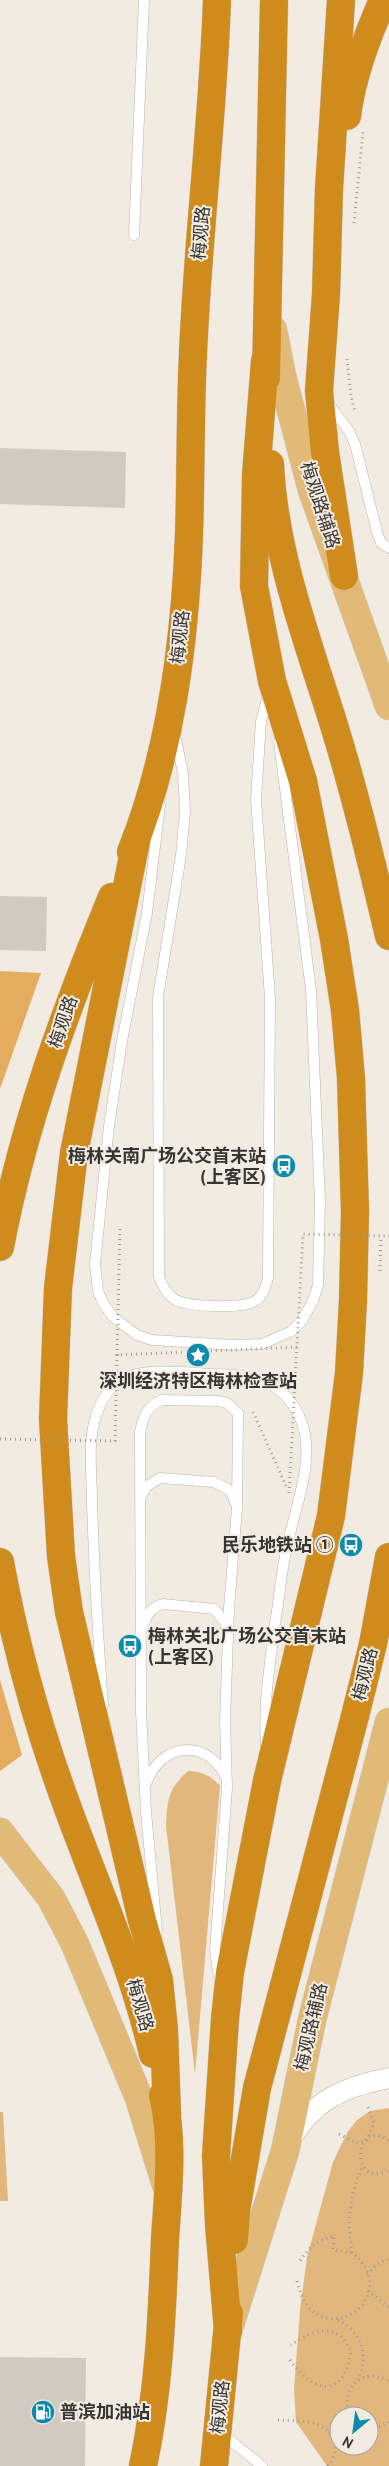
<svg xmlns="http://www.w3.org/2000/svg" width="389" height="2466" viewBox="0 0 389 2466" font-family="Cabin,'Noto Sans SC',sans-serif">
<rect width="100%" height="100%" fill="#f2ebe2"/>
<g fill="#e2b77e" fill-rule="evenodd">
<path d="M188,1771c15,1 22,4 32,15l-25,288 -29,-248c1,-26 2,-37 22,-55z"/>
<path d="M389,2108v358h-62l-31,-44 -2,-33 6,-79 7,-53 26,-95 14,-29 10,-13 13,-9zM339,2416h30v30h-30z"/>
<path d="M0,2112h3l5,89h-8z"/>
</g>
<g fill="#e4ac5f">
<path d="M0,971l41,2 -41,116z"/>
<path d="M0,1680l22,75 -22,16z"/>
</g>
<g fill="#d0cac1">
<path d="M0,448l126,4 -1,56 -125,-4z"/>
<path d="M0,896l47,1 -1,54 -46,-1z"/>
<path d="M0,2357l86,1 -1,108h-85z"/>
</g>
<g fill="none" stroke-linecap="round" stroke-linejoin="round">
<g stroke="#b9b3aa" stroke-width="11">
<g id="lane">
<path d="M134,235l10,-235"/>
<path d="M328,403l21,28 6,13 22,88 4,11 8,5"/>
<path d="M175,735l8,38 2,38 -4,44 -23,142 1,280c4,9 7,16 15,22 12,8 68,10 81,2 8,-4 10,-14 13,-23l2,-280 -14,-199 5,-78 8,-29"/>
<path d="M160,805l-13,108 -25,128 -13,85 -14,138 3,27 5,12 10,14 24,18 15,5 82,5 28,-1 28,-12 11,-10 12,-21 5,-16 2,-83 -9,-212 -32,-248"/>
<path d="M141,1496l6,-10 13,-8 54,4 17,9 4,11"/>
<path d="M143,1626c4,-11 8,-19 20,-22l51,5 11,13 1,7"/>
<path d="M103,1705c-5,-68 -9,-136 -11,-204 0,-25 -4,-53 2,-78 4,-17 12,-33 27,-43 24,-14 67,-7 94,-6 40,0 72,8 87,49 14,37 -9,91 -16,128 -5,24 -7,49 -11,73 -5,42 -12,78 -9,121"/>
<path d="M146,1784c14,-41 60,-47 80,-7"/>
<path d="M157,1931l-11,-119 -5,-101 -1,-279c3,-15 7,-26 22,-32l57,1 8,2 11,10 -1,95 -8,100 -4,113 2,67 -12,162 4,28"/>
<path d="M220,2432l42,34"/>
</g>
</g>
<g stroke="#b9b3aa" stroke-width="21">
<path id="street" d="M290,2141c23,-41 55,-55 99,-63"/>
</g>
<g stroke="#cbcac9" stroke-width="29">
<g id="primary">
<path d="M273,330l9,46 30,114 77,216"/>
<path d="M0,1832l51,66 24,46 64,154 27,87"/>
<path d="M228,2331l57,-180 27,-131 77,-298"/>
</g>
</g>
<g stroke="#cbcac9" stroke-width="29">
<g id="highway">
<path d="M341,0l-12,189 -3,105 -7,97 6,61 19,124"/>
<path d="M347,116c5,-40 20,-79 36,-116"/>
<path d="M266,378l8,-378"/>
<path d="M270,464c4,88 37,175 63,258 22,71 39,142 56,214"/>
<path d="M137,836l-63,317 -16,135 -5,131 8,137 8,56 73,308 17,60 5,50 3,84"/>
<path d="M131,852c40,-99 54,-210 58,-317 2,-60 1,-121 4,-181 5,-119 20,-236 24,-354"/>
<path d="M0,1247c23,-122 65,-236 112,-350"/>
<path d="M0,1562c15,82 37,162 66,241 30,83 67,164 87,251"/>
<path d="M234,2240l2,-29 21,-123 97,-368 19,-76 16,-87"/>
<path d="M228,2331l-9,-107 -3,-68 9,-137 5,-47 37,-191 64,-265 18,-143 4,-72 2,-89 -4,-134 -6,-68 -11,-71 -31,-158 -31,-100 -18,-95 2,-111 9,-114"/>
<path d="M143,2466c16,-75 19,-150 22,-227 3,-46 9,-98 -2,-144"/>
<path d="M214,2466l15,-153"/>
</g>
</g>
<g stroke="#a09b94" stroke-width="3" stroke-dasharray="1 4" stroke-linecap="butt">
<path d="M354,223l9,-91"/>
<path d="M347,359l4,37 4,16"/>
<path d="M380,1271l1,-35"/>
<path d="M253,1412l33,74"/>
<path d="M339,2134l17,9 11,-3 7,-17 -7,-18"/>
<path d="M389,2140c-41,-23 -35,54 0,29"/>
<path d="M352,2253c-5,-31 -3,-58 11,-87"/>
<path d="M367,2274l12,-11 10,-4"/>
<path d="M297,2281c15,70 92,30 68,-14 -3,-5 -8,-11 -13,-14 -5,-2 -14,-2 -19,-3l1,-14c-17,4 -24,10 -34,25"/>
<path d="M368,2291l21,16"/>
<path d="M338,2320c24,13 31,34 20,59"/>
<path d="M290,2360c24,34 54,39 61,-9 -3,-5 -7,-13 -12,-16 -17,-11 -34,1 -48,10"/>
<path d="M350,2416c-12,-26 14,-52 39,-34"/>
<path d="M278,2420c13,1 29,0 40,5 19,8 23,27 9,41"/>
<path d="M369,2427l12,-1 8,-4"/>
<path d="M329,2433l10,-8"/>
</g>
<use href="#lane" stroke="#fff" stroke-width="10"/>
<use href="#street" stroke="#fff" stroke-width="20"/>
<use href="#primary" stroke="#e2ba77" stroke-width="28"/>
<use href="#highway" stroke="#cf8c1d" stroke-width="28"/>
<g stroke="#a09b94" stroke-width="3" stroke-dasharray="1 4" stroke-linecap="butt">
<path d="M117,1355l3,-129"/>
<path d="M0,1439l115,2 2,-86 180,-8"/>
<path d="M289,1493l14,-259 86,2"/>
</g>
</g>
<defs>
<g id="bus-disc" transform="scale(1.25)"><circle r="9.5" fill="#0d8bac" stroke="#f2ebe2"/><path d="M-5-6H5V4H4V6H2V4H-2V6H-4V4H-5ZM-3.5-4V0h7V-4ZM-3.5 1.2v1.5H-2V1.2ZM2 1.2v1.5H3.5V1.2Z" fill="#fff"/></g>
<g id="sight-disc" transform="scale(1.25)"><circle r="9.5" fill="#0d8bac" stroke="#f2ebe2"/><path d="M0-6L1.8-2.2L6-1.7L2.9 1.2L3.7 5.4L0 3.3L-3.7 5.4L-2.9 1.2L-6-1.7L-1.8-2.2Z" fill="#fff"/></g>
<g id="fuel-disc" transform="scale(1.25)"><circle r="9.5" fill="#0d8bac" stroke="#f2ebe2"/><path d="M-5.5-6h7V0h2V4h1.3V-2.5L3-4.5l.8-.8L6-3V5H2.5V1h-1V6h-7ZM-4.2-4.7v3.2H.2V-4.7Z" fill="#fff"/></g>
</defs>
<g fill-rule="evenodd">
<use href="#bus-disc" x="284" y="1166"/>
<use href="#sight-disc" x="198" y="1355"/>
<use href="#bus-disc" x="351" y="1545"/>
<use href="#bus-disc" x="130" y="1646"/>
<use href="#fuel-disc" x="43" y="2412"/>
</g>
<g text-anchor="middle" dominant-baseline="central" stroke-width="4" stroke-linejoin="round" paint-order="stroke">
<g font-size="18" fill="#373431" stroke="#f2ebe2">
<text transform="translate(201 233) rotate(-85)">梅观路</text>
<text transform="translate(320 505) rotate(72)">梅观路辅路</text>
<text transform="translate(180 637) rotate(-84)">梅观路</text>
<text transform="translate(63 1022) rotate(-71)">梅观路</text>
<text transform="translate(365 1674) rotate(-76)">梅观路</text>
<text transform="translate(140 2005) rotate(74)">梅观路</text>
<text transform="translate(311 2027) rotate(-77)">梅观路辅路</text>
<text transform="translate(220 2407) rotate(-84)">梅观路</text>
</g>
<g font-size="18" font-weight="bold" fill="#373431" stroke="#f2ebe2" text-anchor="end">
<text x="266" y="1156">梅林关南广场公交首末站<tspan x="266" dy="21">(上客区)</tspan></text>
<text x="198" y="1381" text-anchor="middle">深圳经济特区梅林检查站</text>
<text x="334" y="1545">民乐地铁站 ①</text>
<text x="148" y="1636" text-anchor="start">梅林关北广场公交首末站<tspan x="148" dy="21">(上客区)</tspan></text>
<text x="60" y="2412" text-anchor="start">普滨加油站</text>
</g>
</g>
<g transform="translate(354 2431) rotate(209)"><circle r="24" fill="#f2ebe2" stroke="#a7a29b"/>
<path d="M0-4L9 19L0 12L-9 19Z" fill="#0d8bac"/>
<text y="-8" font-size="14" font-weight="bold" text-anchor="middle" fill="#373431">N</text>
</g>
</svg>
